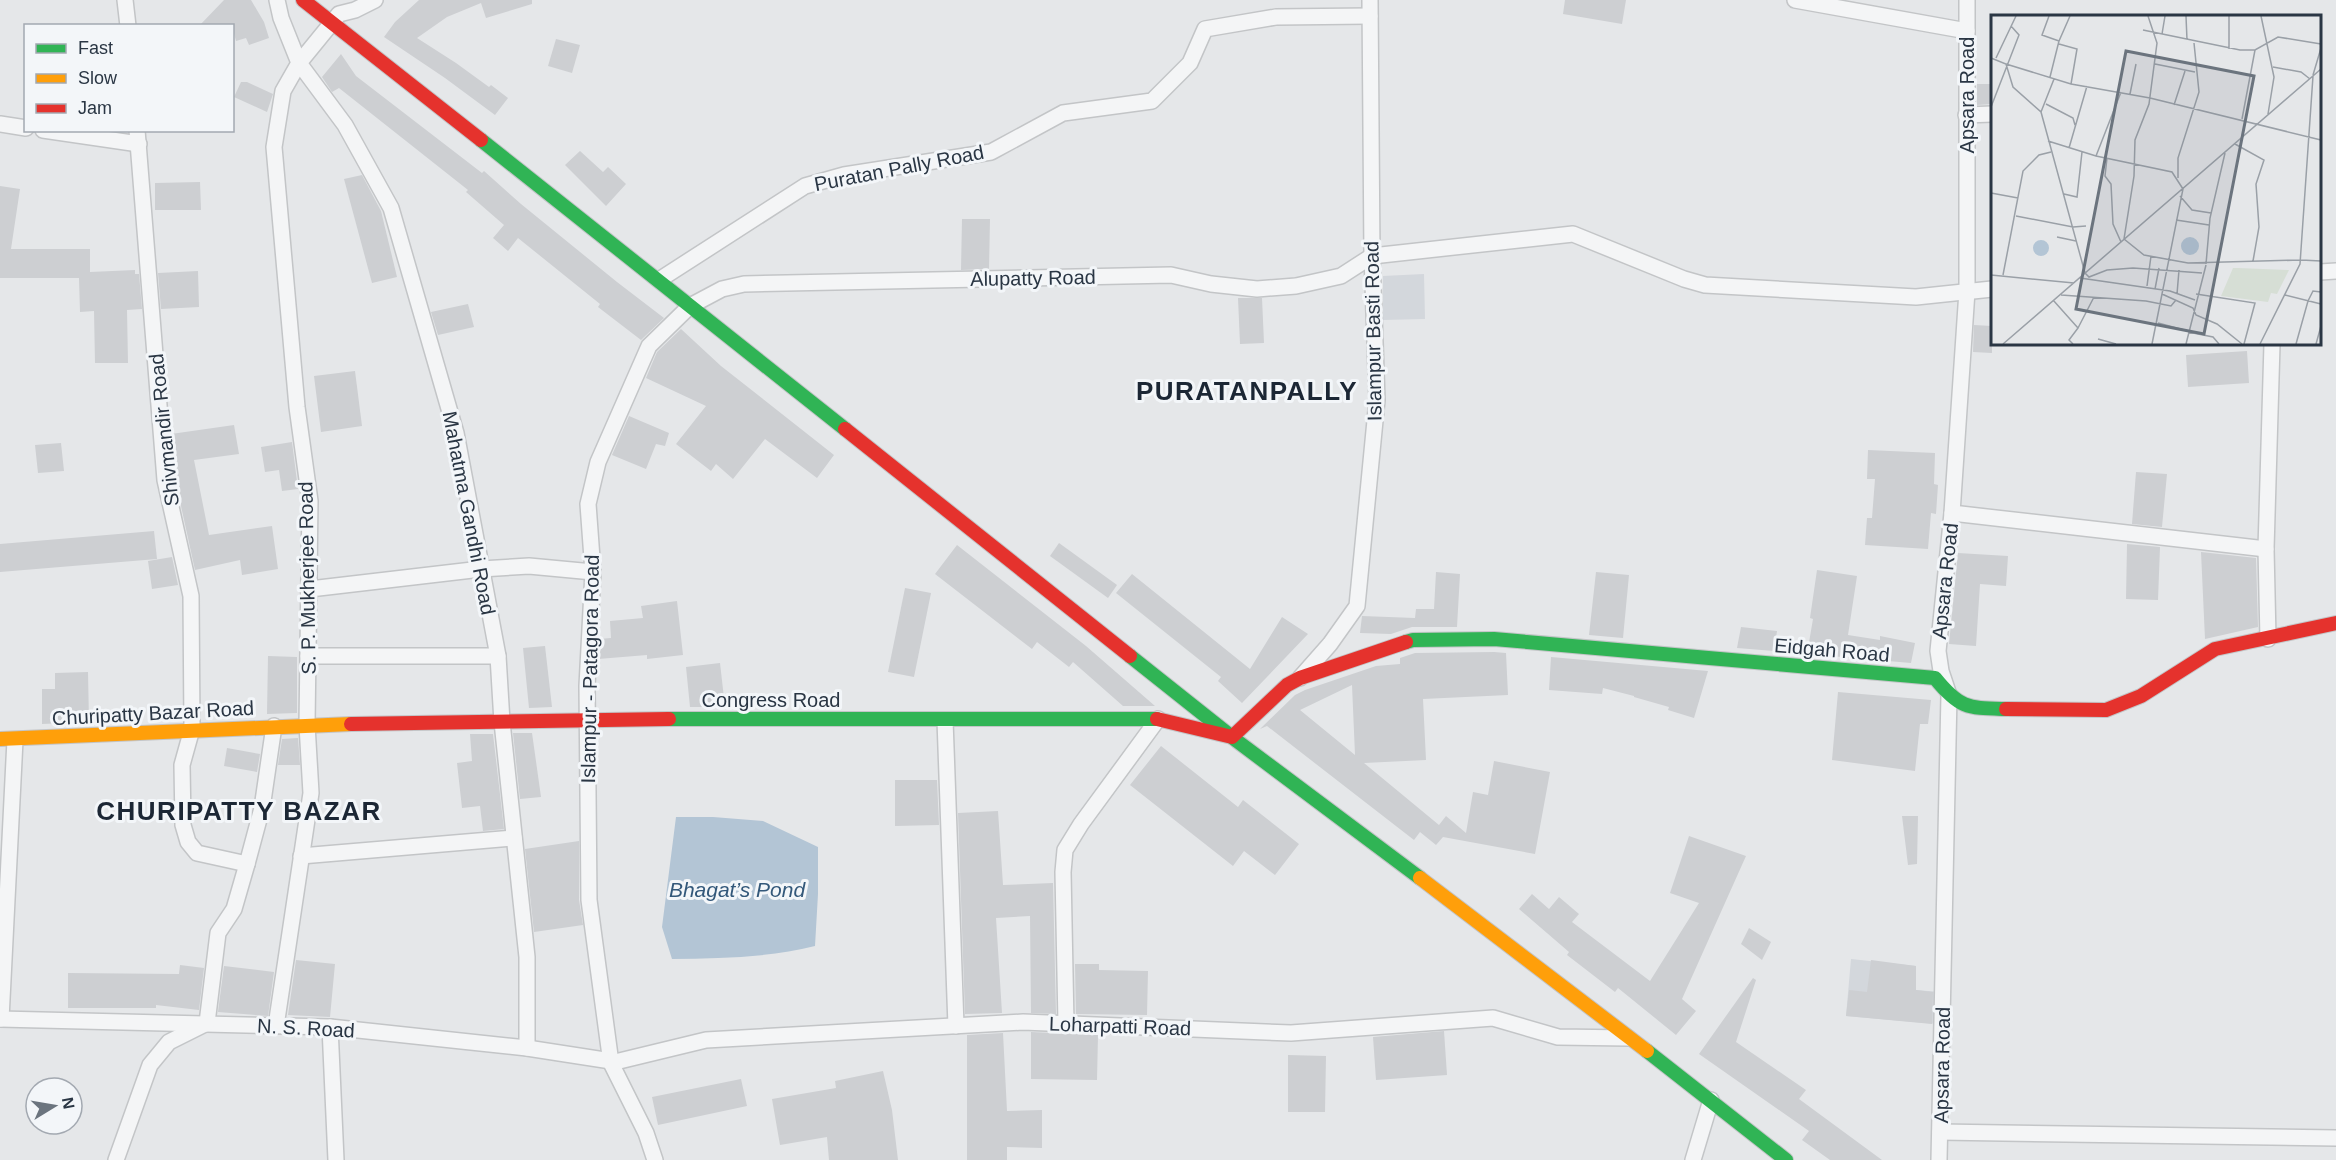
<svg xmlns="http://www.w3.org/2000/svg" width="2336" height="1160" viewBox="0 0 2336 1160" font-family="Helvetica,sans-serif">
<rect width="100%" height="100%" fill="#e5e7e9"/>
<g fill="#d3d7dc">
<path d="M1424,274l1,45 -42,1v-44z"/>
<path d="M1851,959l65,7v24l24,2 -3,32 -91,-8z"/>
</g>
<path fill="#b3c5d5" d="M676,817h37l50,4 55,26v47l-3,52c-47,12 -95,12 -143,13l-10,-32z"/>
<g fill="#cdcfd2" fill-rule="evenodd">
<path d="M224,0h27l13,22 5,16 -20,7 -3,-7 -10,3 -4,-15h-33z"/>
<path d="M419,0h113v4l-46,14 -5,-15 -34,14 -30,21 39,25 33,24 2,-2 17,13 -13,17 -50,-37 -61,-41 11,-15z"/>
<path d="M1565,0h61l-4,24 -59,-10z"/>
<path d="M556,39l24,6 -8,28 -24,-7z"/>
<path d="M341,54l15,22 126,97 2,-2 37,33 96,78 47,36 -23,22 -43,-33 2,-3 -82,-66 -10,13 -15,-13 11,-13 -38,-33 2,-2 -129,-102 -7,4 -10,-15z"/>
<path d="M241,82h6l26,12 -6,18 -33,-15z"/>
<path d="M1977,84h15v20l-15,1z"/>
<path d="M580,151l23,21 5,-5 18,17 -20,22 -41,-41z"/>
<path d="M362,175l19,36 16,66 -25,6 -28,-104z"/>
<path d="M200,182l1,28h-46v-27z"/>
<path d="M0,186l20,3 -9,60h79v23l45,-2v4h4l3,35 -15,1 1,53h-33l-1,-52 -14,1 -1,-34h-79z"/>
<path d="M962,219h28l-1,50 -28,1z"/>
<path d="M198,271l1,36 -38,2 -3,-36z"/>
<path d="M1238,298h24l2,45 -24,1z"/>
<path d="M468,304l6,23 -36,8 -7,-23z"/>
<path d="M1974,325l18,1v27l-19,-1z"/>
<path d="M681,329l40,37 113,89 -17,23 -52,-39 -32,40 -17,-15 -5,7 -35,-27 30,-38 -60,-28 11,-26z"/>
<path d="M2247,351l2,32 -61,4 -2,-32z"/>
<path d="M355,371l7,55 -41,6 -7,-56z"/>
<path d="M629,416l40,17 -4,13 -9,-2 -10,25 -34,-14z"/>
<path d="M234,425l5,29 -45,6 15,75 63,-9 6,43 -36,6 -2,-15 -45,10 -19,-87h2l-7,-49z"/>
<path d="M292,442l6,47 -16,2 -3,-21 -14,2 -4,-25z"/>
<path d="M61,443l3,28 -26,2 -3,-28z"/>
<path d="M1868,450l67,3 -1,31 4,1 -2,29 -5,-1 -3,36 -63,-4 2,-27h5l3,-39h-8z"/>
<path d="M2136,472l31,2 -5,53 -30,-3z"/>
<path d="M154,531l3,28 -157,13v-28z"/>
<path d="M1059,543l58,42 -9,13 -58,-42z"/>
<path d="M2127,544l33,3 -2,53 -32,-1z"/>
<path d="M957,545l129,101 69,60h-32l-50,-44 -4,5 -32,-25 -5,7 -97,-75z"/>
<path d="M2201,552l55,6 2,69 -53,12z"/>
<path d="M1958,553l50,3 -2,30 -26,-2 -4,62 -27,-2z"/>
<path d="M172,557l6,28 -26,4 -4,-28z"/>
<path d="M1817,570l40,6 -9,59 32,5v-4l35,7 -4,20 -104,-9 6,-35 -3,-1z"/>
<path d="M1436,572l24,2 -3,53h-45l-21,7 -31,-1 2,-17 53,2 1,-9h18z"/>
<path d="M1596,572l33,3 -6,63 -34,-3z"/>
<path d="M1132,574l118,95 32,-52 26,17 -66,69 -24,-22 3,-4 -105,-84z"/>
<path d="M905,588l26,5 -17,84 -26,-5z"/>
<path d="M677,601l6,54 -36,4v-4l-49,4 1,-20 12,-1 -1,-17 33,-3 -2,-12z"/>
<path d="M1741,627l36,4 -3,20 -37,-3z"/>
<path d="M545,646l7,61 -23,1 -6,-60z"/>
<path d="M1494,652l12,1 2,42 -85,4 3,61 -62,3 75,62 7,-9 20,17 7,-41 15,3 6,-34 56,11 -15,82 -92,-17 -7,8 -16,-13 -6,8 -147,-114 -7,3 35,-34 10,-5 71,-24 24,-2v-6l15,-5zM1352,685l3,70 -55,-45z"/>
<path d="M268,656l29,1v56l-30,1z"/>
<path d="M1551,657l157,14 -14,47 -26,-8 1,-3 -35,-10v-1l-31,-8 -1,6 -53,-4z"/>
<path d="M720,663l5,44h-35l-4,-40z"/>
<path d="M88,672l1,50 -47,2v-35h13v-16z"/>
<path d="M1838,692l93,8 -3,24h-8l-5,47 -83,-11z"/>
<path d="M513,733h19l9,64 -21,2z"/>
<path d="M470,734h23l11,95 -21,2 -3,-25 -18,2 -5,-45 15,-2z"/>
<path d="M298,738l2,27h-22l4,-26z"/>
<path d="M1161,746l77,61 5,-7 56,44 -24,31 -31,-24 -11,15 -103,-81z"/>
<path d="M227,748l33,6 -3,18 -33,-6z"/>
<path d="M895,780h42l2,45 -44,1z"/>
<path d="M998,811l5,74 50,-2 3,131 -25,-1 -1,-97 -34,2 6,95 -37,1 -7,-201z"/>
<path d="M1902,816h16l-1,48 -9,1z"/>
<path d="M1689,836l57,20 -64,143 14,12 -20,24 -58,-47 -3,4 -48,-37 2,-3 -50,-43 13,-15 17,15 10,-12 20,17 -7,8 78,59 49,-78 -29,-10z"/>
<path d="M579,841v59l4,25 -49,7 -9,-83z"/>
<path d="M1749,928l22,14 -9,18 -21,-16z"/>
<path d="M296,960l39,4 -5,53 -42,-2z"/>
<path d="M1871,960l45,6v24l17,2 -1,32 -86,-8 3,-26 18,2z"/>
<path d="M1075,964h24v6l49,1 -1,44 -71,-1z"/>
<path d="M180,965l24,3 -5,42 -43,-5v3h-88v-35l111,1z"/>
<path d="M224,966l50,6 -6,44 -50,-4z"/>
<path d="M1753,978l3,2 -20,62 70,48 -7,9 83,61h-52l-28,-20 7,-9 -110,-77z"/>
<path d="M1444,1031l3,44 -71,5 -3,-43z"/>
<path d="M1031,1032l67,3 -1,45 -66,-1z"/>
<path d="M1003,1033l4,78 35,-1v38l-35,-1v13h-40v-125z"/>
<path d="M1288,1055l38,1 -1,56h-37z"/>
<path d="M883,1071l9,39 6,50h-69l-2,-23 -47,8 -8,-46 64,-11 -1,-7z"/>
<path d="M741,1079l6,27 -89,19 -6,-28z"/>
</g>
<g fill="none" stroke-linecap="round" stroke-linejoin="round">
<g stroke="#c3c5c7" stroke-width="18">
<g id="street">
<path d="M125,0l3,26"/>
<path d="M375,0l-20,10 -16,4 -40,49 46,62 46,83 65,225 42,223 4,66 25,235v91"/>
<path d="M1795,0l172,31"/>
<path d="M1966,115l26,-1"/>
<path d="M0,124l26,4"/>
<path d="M43,130l96,14"/>
<path d="M137,130l28,350 26,116 1,133 -10,36 1,60 5,17 9,11 50,11"/>
<path d="M2320,272l16,-1"/>
<path d="M659,280l146,-94 39,-11 147,-23 72,-39 89,-12 38,-38 15,-34 71,-12 94,-1"/>
<path d="M1952,513l314,36"/>
<path d="M310,589l171,-20 48,-3 64,6"/>
<path d="M2268,639l-2,-90 6,-205"/>
<path d="M308,656h190"/>
<path d="M1300,678l30,-34 27,-38 20,-206 -5,-144 -2,-256"/>
<path d="M945,720l11,306"/>
<path d="M301,856l213,-18"/>
<path d="M0,1019l330,8 197,21 84,13"/>
<path d="M1,1019l14,-279"/>
<path d="M1066,1024l-3,-152 2,-22 16,-26 77,-105"/>
<path d="M276,1026l35,-233 -4,-68 3,-224 -13,-94 -23,-260 9,-56 16,-28 -18,-45 -4,-18"/>
<path d="M330,1027l6,133"/>
<path d="M611,1063l95,-23 317,-18 268,11 202,-15 65,19 70,1"/>
<path d="M1940,1132l396,6"/>
<path d="M116,1160l34,-95 19,-23 38,-19 11,-90 16,-24 13,-45 15,-56 12,-82"/>
<path d="M655,1160l-9,-27 -35,-70 -22,-163 -2,-214 6,-114 -5,-68 10,-42 51,-116 41,-40 32,-17 22,-5 427,-9 40,9 46,5 39,-3 45,-10 31,-20 201,-22 111,45 21,6 211,12 76,-8"/>
<path d="M1693,1160l18,-60"/>
<path d="M1939,1160l10,-465 -8,-24 -3,-20 14,-138 15,-222v-291"/>
</g>
</g>
<g stroke="#c3c5c7" stroke-width="16">
<g id="fast">
<path d="M481,140l364,289"/>
<path d="M1406,642l7,-2 81,-1 441,39c25,31 33,30 71,31"/>
<path d="M1130,656l107,85 183,137"/>
<path d="M669,719h488"/>
<path d="M1647,1051l139,109"/>
</g>
</g>
<g stroke="#c3c5c7" stroke-width="16">
<g id="slow">
<path d="M0,739l351,-15"/>
<path d="M1420,878l227,173"/>
</g>
</g>
<g stroke="#c3c5c7" stroke-width="16">
<g id="jam">
<path d="M303,0l178,140"/>
<path d="M845,429l285,227"/>
<path d="M2006,709l100,1 35,-14 74,-47 121,-26"/>
<path d="M1157,719l75,18 55,-52 13,-7 106,-36"/>
<path d="M351,724l318,-5"/>
</g>
</g>
<use href="#street" stroke="#f4f5f6" stroke-width="15"/>
<use href="#fast" stroke="#30b455" stroke-width="14"/>
<use href="#slow" stroke="#ff9f0a" stroke-width="14"/>
<use href="#jam" stroke="#e5322d" stroke-width="14"/>
</g>
<g text-anchor="middle" dominant-baseline="central" stroke-width="6" stroke-linejoin="round" paint-order="stroke">
<g font-size="20" fill="#2a3644" stroke="#f3f6f9">
<text transform="translate(1967 95) rotate(-90)">Apsara Road</text>
<text transform="translate(899 168) rotate(-11)">Puratan Pally Road</text>
<text transform="translate(1033 278) rotate(-1)">Alupatty Road</text>
<text transform="translate(1373 331) rotate(-91)">Islampur Basti Road</text>
<text transform="translate(164 430) rotate(-96)">Shivmandir Road</text>
<text transform="translate(469 513) rotate(79)">Mahatma Gandhi Road</text>
<text transform="translate(307 578) rotate(-91)">S. P. Mukherjee Road</text>
<text transform="translate(1945 581) rotate(-84)">Apsara Road</text>
<text transform="translate(1832 650) rotate(5)">Eidgah Road</text>
<text transform="translate(590 669) rotate(-89)">Islampur - Patagora Road</text>
<text x="771" y="700">Congress Road</text>
<text transform="translate(153 713) rotate(-3)">Churipatty Bazar Road</text>
<text transform="translate(1120 1026) rotate(2)">Loharpatti Road</text>
<text transform="translate(306 1028) rotate(3)">N. S. Road</text>
<text transform="translate(1942 1065) rotate(-89)">Apsara Road</text>
</g>
<g font-size="21" font-style="italic" fill="#33587a" stroke="#f3f6f9">
<text x="737" y="889">Bhagat’s Pond</text>
</g>
<g font-size="26" font-weight="bold" letter-spacing="1.5" fill="#1c2735" stroke="#f3f6f9">
<text x="1247" y="391">PURATANPALLY</text>
<text x="239" y="811">CHURIPATTY BAZAR</text>
</g>
</g>
<g transform="translate(1991 15)">
<rect width="330" height="330" fill="#e5e7e9"/>
<path d="M242,253h5l51,2 -12,24 -6,-1 -3,9 -47,-6z" fill="#d6ded5"/>
<path d="M190 231a9 9 0 1 1 18 0a9 9 0 1 1-18 0ZM42 233a8 8 0 1 1 16 0a8 8 0 1 1-16 0Z" fill="#b3c5d5"/>
<path fill="none" stroke="#9aa0a7" stroke-width="1.5" d="M58,1l-7,19 17,6 -9,36M157,1l9,27 -8,61 -14,36 -1,36 -10,63 20,16 44,8 112,-3M195,1l1,24M238,1v33M270,1l13,61 -6,37M152,15l97,20h15l23,-13 43,7M171,19l3,-18M68,26l11,-25M68,29l18,5 -6,35M0,43l15,6 7,23 28,25 44,161M5,43l20,-42M15,49l65,20 79,14 171,42M164,49l40,8M282,52l28,5 9,7M322,60l8,-27M139,79l6,-30M55,89l27,14 2,7M183,90l11,-34M0,92l28,-72 -8,-9M50,97l13,-33M251,104l13,-69M57,126l48,15 76,16 11,17 -31,155M244,129l29,16 -8,24 3,43 -6,34M78,133l18,-62M105,141l25,-64M116,143l-2,18 6,8 2,40 8,18M187,163v-20l21,-66 -5,-49M0,178l27,5M73,179l13,3 5,-45M189,181l12,14 19,3M25,201l57,11 13,-1M185,205l33,5M66,222l19,4M310,245l20,1M215,249l4,-46 15,-65M94,258l4,4 18,-7 26,-2 69,5M0,260l83,8M12,260l20,-104 16,-16 12,-3M89,263l90,13 25,9M156,271l4,-30M164,274l4,-21M171,279l31,14 3,7 21,9 25,20M186,279l2,-24M205,279l59,9 -11,41M70,280l85,6 25,5 5,-6M294,280l36,9M62,285l25,28 -9,12 4,4M167,308l30,8M87,313l16,-31M197,317l25,5 6,7M107,324l18,5M12,329l318,-275M195,329l20,-79M269,329l40,-80 13,-188M305,329l12,-43 5,-10 8,1M325,329l5,-18"/>
<path fill="#6b747e" fill-opacity="0.15" stroke="#6b747e" stroke-width="3" d="M135,36l128,25 -50,258 -128,-25z"/>
<rect width="330" height="330" fill="none" stroke="#2a3644" stroke-width="3"/>
</g>
<rect x="24" y="24" width="210" height="108" fill="#f3f6f9" stroke="#a3a9b1" stroke-width="1.5"/>
<rect x="36" y="44" width="30" height="9" fill="#30b455" stroke="#a3a9b1" stroke-width="1.5"/>
<text x="78" y="54" font-size="18" fill="#2a3644">Fast</text>
<rect x="36" y="74" width="30" height="9" fill="#ff9f0a" stroke="#a3a9b1" stroke-width="1.5"/>
<text x="78" y="84" font-size="18" fill="#2a3644">Slow</text>
<rect x="36" y="104" width="30" height="9" fill="#e5322d" stroke="#a3a9b1" stroke-width="1.5"/>
<text x="78" y="114" font-size="18" fill="#2a3644">Jam</text>
<g transform="translate(54 1106) rotate(79)"><circle r="28" fill="#f3f6f9" stroke="#a3a9b1" stroke-width="1.5"/>
<path d="M0-4.5L10 22L0 15L-10 22Z" fill="#6b747e"/>
<text y="-9" font-size="16" font-weight="bold" text-anchor="middle" fill="#2a3644">N</text>
</g>
</svg>
